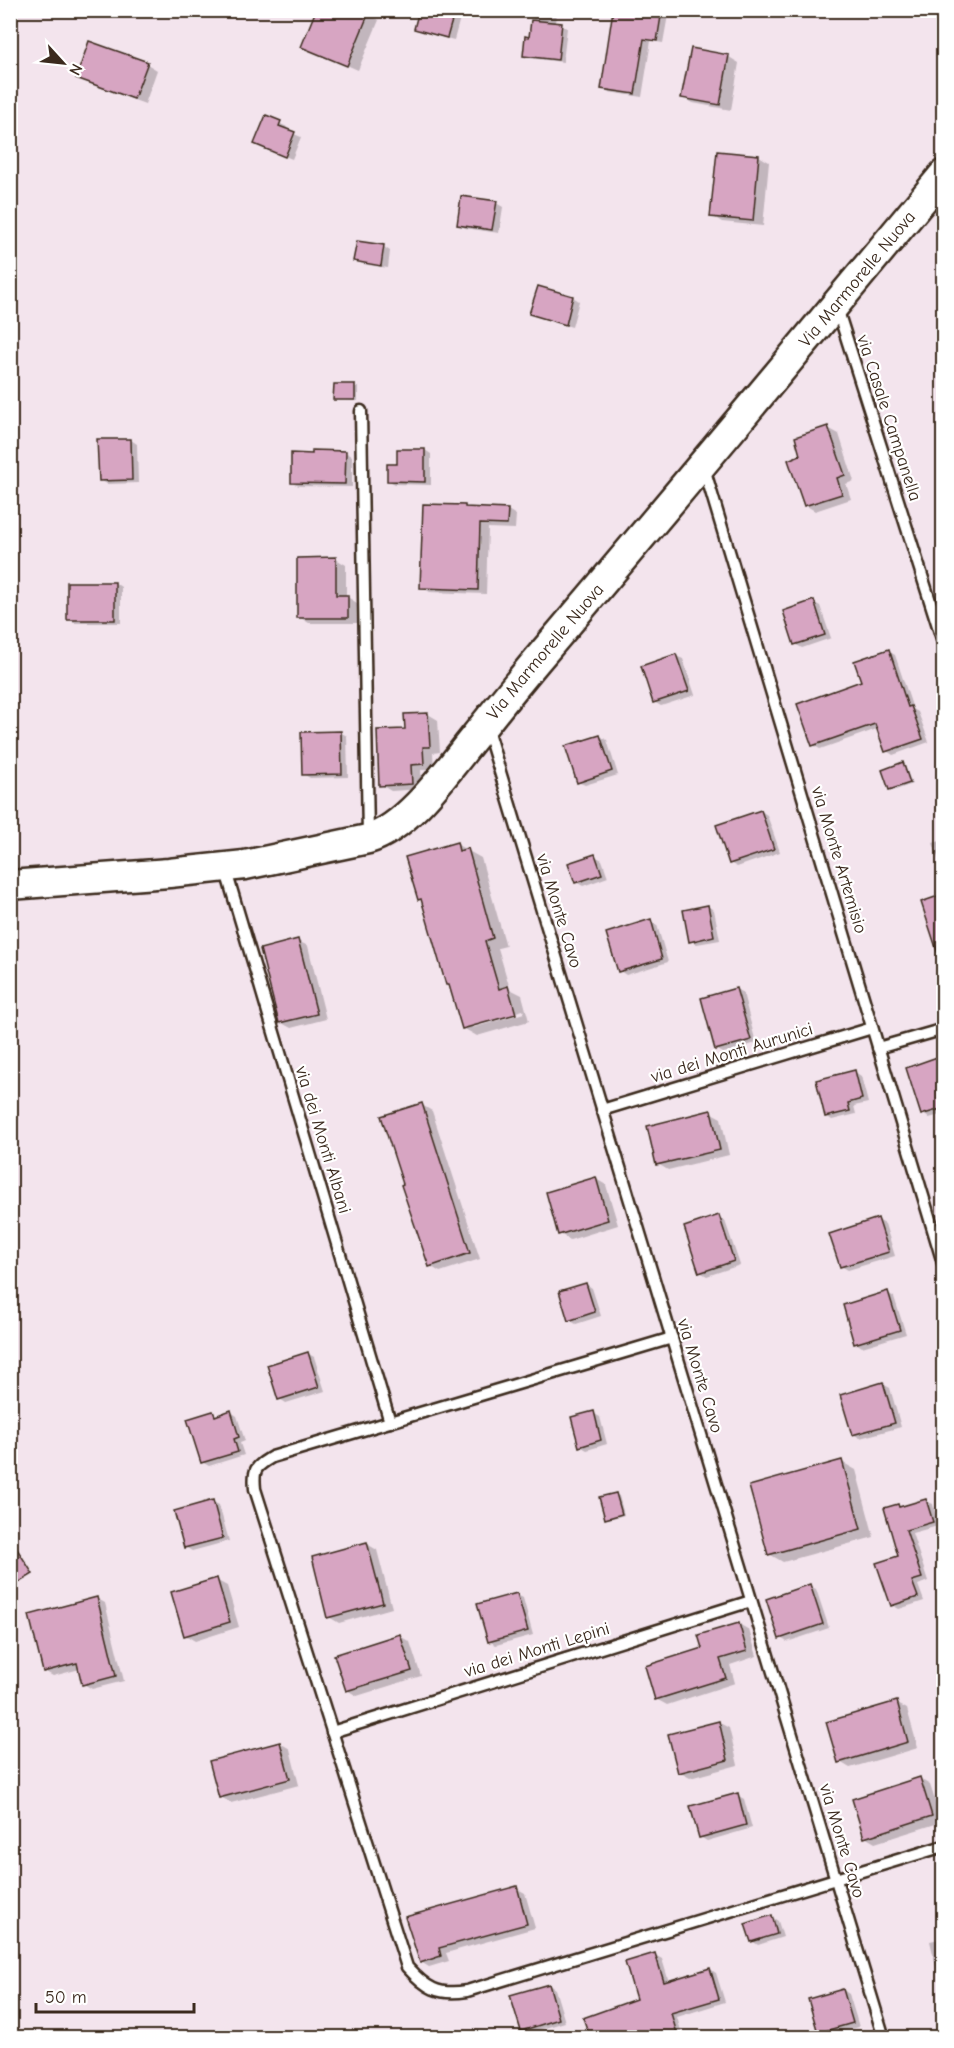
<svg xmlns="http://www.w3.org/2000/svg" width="954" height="2048" viewBox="0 0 954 2048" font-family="'Comic Neue',sans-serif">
<rect width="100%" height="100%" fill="#f3e4ed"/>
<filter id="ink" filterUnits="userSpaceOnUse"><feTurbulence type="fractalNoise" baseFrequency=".0167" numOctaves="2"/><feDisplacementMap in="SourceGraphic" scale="12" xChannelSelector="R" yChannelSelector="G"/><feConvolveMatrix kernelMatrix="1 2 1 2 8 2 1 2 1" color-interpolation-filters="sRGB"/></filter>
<g filter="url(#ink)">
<g fill="#0003" fill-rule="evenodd">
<path d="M361,10l18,10 -21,50 -55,-24z"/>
<path d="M534,10h23l-1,14 11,4 -4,34 -33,-4 -6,-3 6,-17z"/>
<path d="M661,11l7,4 -5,28 -12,-2 -9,56 -33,-5 -7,-4z"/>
<path d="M454,14l6,4 -6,22 -32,-8 -6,-4z"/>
<path d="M692,50l37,7 10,6 -8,47 -38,-7 -10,-6z"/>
<path d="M147,64l10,6 -12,34 -57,-21 -10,-6z"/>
<path d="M266,117l21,10 -2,3 16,7 -9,22 -30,-12z"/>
<path d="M759,156l10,6 -6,64 -41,-4 -10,-6z"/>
<path d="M496,203l7,4 -4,26 -34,-5 -6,-4z"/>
<path d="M358,243l26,4 6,4 -2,17 -26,-4 -7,-3z"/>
<path d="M539,288l34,9 6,4 -7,26 -34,-10 -7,-3z"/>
<path d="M335,385l23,2v14l-23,-2z"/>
<path d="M828,428l11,6 15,47 -8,3 5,15 -36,12 -10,-6 -3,-49z"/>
<path d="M131,440l6,4 1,39 -31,1 -7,-4z"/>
<path d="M425,450l6,4v31l-36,-1 -6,-3z"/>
<path d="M345,452l7,4v31l-53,-1 -7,-3 22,-28z"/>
<path d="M424,505l41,1 5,3 38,1 8,5 -1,14 -27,-1 -2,66 -56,-2 -9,-5z"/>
<path d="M298,559h38l10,6v31l11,7 1,20h-49l-10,-6z"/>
<path d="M115,583l6,4v36h-46l-6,-4z"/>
<path d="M813,602l7,4 11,32 -29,10 -7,-4z"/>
<path d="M888,651l7,4 18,54 5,3 11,30 -36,13 -6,-4 -10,-22 -57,20 -7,-4z"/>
<path d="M676,656l7,3 12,36 -34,11 -7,-4z"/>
<path d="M428,714l10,6 2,32 -7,1 1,17h-13l1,19 -31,2 -10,-6 26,-55z"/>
<path d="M340,732l7,4 1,41 -38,1 -7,-4z"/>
<path d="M600,736l7,4 11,35 -33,10 -7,-3z"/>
<path d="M902,764l3,2 7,18 -19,7 -3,-2z"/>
<path d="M761,811l6,4 13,37 -43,15 -7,-4z"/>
<path d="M944,840v35l-11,-32z"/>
<path d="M456,844l25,14 25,88 -8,2 12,41 12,6 7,26 -52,15 -14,-8 -11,-41 -4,-3 -24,-82 -5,-3zM523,1010l1,3 -52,15v-3z"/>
<path d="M595,856l7,4 6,17 -25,9 -7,-4z"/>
<path d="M707,906l7,4 6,30 -23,4 -6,-3z"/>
<path d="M650,921l7,4 11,37 -42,13 -6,-4z"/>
<path d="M298,941l10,5 18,73 -35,9 -11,-6z"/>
<path d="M736,989l7,4 13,50 -33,10 -7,-4z"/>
<path d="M940,1058l4,2v54l-15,4 -6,-4z"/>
<path d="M855,1072l6,4 7,27 -14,3 2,8 -24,6 -6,-4z"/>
<path d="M422,1105l10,6 48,148 -40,13 -10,-6z"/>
<path d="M710,1112l11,6 8,37 -61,15 -10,-6z"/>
<path d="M596,1179l10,6 12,40 -48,15 -10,-6z"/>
<path d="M719,1217l6,4 15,44 -33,11 -7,-4z"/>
<path d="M878,1220l7,4 10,32 -47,14 -7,-4z"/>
<path d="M586,1284l6,4 9,28 -25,8 -7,-4z"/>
<path d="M888,1293l6,4 12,37 -44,13 -6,-4z"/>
<path d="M307,1353l7,4 11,34 -39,12 -6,-4z"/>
<path d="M883,1384l7,4 11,39 -41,11 -7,-4z"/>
<path d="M231,1412l6,4 8,25 -5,2 4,12 -35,11 -7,-4 11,-49 6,3z"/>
<path d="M593,1413l7,4 7,27 -20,6 -7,-4z"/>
<path d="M842,1462l14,8 18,67 -91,25 -14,-8z"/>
<path d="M616,1495l3,1 5,19 -15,4 -3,-1z"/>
<path d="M926,1501l7,3 5,22 -26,7 16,48 -10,4 6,16 -25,8 -7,-4 8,-48 -3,-52 5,3z"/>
<path d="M213,1502l6,3 10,36 -37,10 -7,-4z"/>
<path d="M10,1528l6,10 -6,62z"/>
<path d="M367,1544l10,6 15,58 -53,15 -10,-6z"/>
<path d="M216,1580l11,6 12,41 -44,14 -10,-6z"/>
<path d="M810,1586l6,3 13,39 -42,14 -6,-4z"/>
<path d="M517,1595l6,3 10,37 -37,10 -7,-4z"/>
<path d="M96,1598l9,5 19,78 -32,8 -8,-5 -4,-15 -27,7 -9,-5z"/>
<path d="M739,1624l10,6 8,26 -27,9 5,18 -68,22 -11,-6 48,-50z"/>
<path d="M400,1636l10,6 11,34 -64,20 -10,-6z"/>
<path d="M896,1703l11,6 11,39 -68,20 -10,-6z"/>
<path d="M944,1706v15l-4,-14z"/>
<path d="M718,1722l11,6 9,37 -48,13 -11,-6z"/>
<path d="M280,1743l10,6 9,36 -68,18 -10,-6z"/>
<path d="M920,1779l10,6 12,37 -67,21 -10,-6z"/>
<path d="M737,1795l7,4 8,29 -45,13 -7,-4z"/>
<path d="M516,1888l9,5 10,35 -89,25 3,8 -20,6 -8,-5z"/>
<path d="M772,1917l6,4 5,16 -25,8 -6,-4z"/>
<path d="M944,1938v37l-7,-4 -7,-30z"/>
<path d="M655,1955l7,4 7,23 41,-13 6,4 9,29 -48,15 6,21h-91l-7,-19 53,-19z"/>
<path d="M549,1985l6,4 10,33 -37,11 -6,-3z"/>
<path d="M843,1990l6,4 10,33 -33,9 -7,-4z"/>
</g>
<g fill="#d7a5c2" stroke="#3b2a1e" stroke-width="1.5">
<path d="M316,10h54l-23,56 -46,-19z"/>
<path d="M419,10h36l-8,28 -33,-9z"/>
<path d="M613,10h49l-5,31 -13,-2 -9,55 -34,-5z"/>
<path d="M531,20l31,3 -4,37 -35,-4 2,-20 4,1z"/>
<path d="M89,41l59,21 -14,37 -58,-21z"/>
<path d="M691,48l38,7 -9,50 -39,-7z"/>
<path d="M266,115l15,6 -2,5 16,6 -10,25 -31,-13z"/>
<path d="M717,151l42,4 -6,66 -43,-4z"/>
<path d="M461,196l36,5 -5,29 -35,-5z"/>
<path d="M357,241l27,4 -3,21 -28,-5z"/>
<path d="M538,286l35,10 -7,29 -37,-11z"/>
<path d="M334,384h21v16h-22z"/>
<path d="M828,426l17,49 -8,3 5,16 -38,12 -16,-46 12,-5 -5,-18z"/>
<path d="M97,439h34l1,41 -33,1z"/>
<path d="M397,449h28v33l-38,-1v-17h10z"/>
<path d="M312,450l34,1 -1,33 -54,-1v-30l21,1z"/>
<path d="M423,504l42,1v2l43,2 -1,16 -27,-1 -2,66 -58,-2z"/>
<path d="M336,557v38h12v23h-51v-60z"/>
<rect x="67" y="582" width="48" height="38"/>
<path d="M814,600l11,35 -31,10 -11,-34z"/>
<path d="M889,649l19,58 3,-1 12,33 -38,13 -10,-28 -63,22 -15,-42 64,-23 -7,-20z"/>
<path d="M676,654l13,37 -36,12 -12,-37z"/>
<path d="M428,713l2,34h-7l1,17 -13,1 1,19 -33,2 -2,-56 28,-1 -1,-15z"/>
<path d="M341,731l1,43 -40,1 -1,-43z"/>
<path d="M600,735l12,36 -35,12 -12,-37z"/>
<path d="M903,762l7,21 -21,7 -7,-20z"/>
<path d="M761,810l13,39 -45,15 -13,-39z"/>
<path d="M457,842l2,9 9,-3 25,90 -8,3 14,48 9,-3 8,28 -54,15 -13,-44h-3l-25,-86 -3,1 -13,-43z"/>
<path d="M595,854l7,20 -27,9 -7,-20z"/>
<path d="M941,895l3,9v56h-4l-19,-58z"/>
<path d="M708,905l6,31 -25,6 -6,-32z"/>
<path d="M651,919l11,40 -44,13 -12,-39z"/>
<path d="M298,939l19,75 -38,9 -19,-74z"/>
<path d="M736,988l15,52 -36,10 -14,-52z"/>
<path d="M940,1056l4,10v42l-23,7 -15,-47z"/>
<path d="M855,1070l7,29 -14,4 2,8 -25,6 -9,-37z"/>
<path d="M422,1103l48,150 -41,14 -28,-82 2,-1 -22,-68z"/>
<path d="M711,1110l9,40 -64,15 -9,-39z"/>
<path d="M596,1177l12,43 -50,15 -12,-43z"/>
<path d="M719,1215l15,46 -35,12 -15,-46z"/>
<path d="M878,1218l11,34 -49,15 -11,-33z"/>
<path d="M586,1283l9,29 -27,9 -9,-30z"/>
<path d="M888,1291l12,39 -46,14 -11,-39z"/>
<path d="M308,1352l11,35 -41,13 -11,-35z"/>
<path d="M883,1382l12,41 -43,12 -12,-40z"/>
<path d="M231,1410l8,27 -5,2 4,13 -37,11 -14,-44 26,-8 2,5z"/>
<path d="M594,1411l7,29 -22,7 -8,-30z"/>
<path d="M842,1460l19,69 -93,26 -19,-69z"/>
<path d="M616,1493l6,21 -17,5 -6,-22z"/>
<path d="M926,1499l7,23 -27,8 16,48 -10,3 6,16 -27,9 -15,-43 22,-7 -14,-48 14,-4 1,3z"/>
<path d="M213,1500l10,38 -39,10 -10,-37z"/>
<path d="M10,1538l23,36 -23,14z"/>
<path d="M367,1542l16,61 -56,15 -15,-61z"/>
<path d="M217,1578l13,44 -46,14 -13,-44z"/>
<path d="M810,1584l13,40 -44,15 -13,-40z"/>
<path d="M517,1593l11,38 -40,11 -11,-38z"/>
<path d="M97,1597l19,79 -34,9 -5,-22 -34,9 -14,-57z"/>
<path d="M739,1623l8,28 -27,8 6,19 -71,22 -10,-34 57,-18 -4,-13z"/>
<path d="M400,1634l12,37 -66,20 -12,-36z"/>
<path d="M897,1701l11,41 -70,21 -12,-41z"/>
<path d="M719,1721l9,39 -50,13 -10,-39z"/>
<path d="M280,1742l10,37 -71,19 -10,-37z"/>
<path d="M920,1777l12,39 -68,22 -12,-39z"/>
<path d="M738,1793l8,32 -47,13 -9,-32z"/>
<path d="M517,1886l10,38 -88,24 2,8 -21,7 -15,-46z"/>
<path d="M772,1915l5,19 -26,8 -6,-18z"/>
<path d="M655,1953l9,29 46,-14 9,31 -48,14 7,24h-88l-7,-19 53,-19 -11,-37z"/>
<path d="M549,1984l10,35 -38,12 -11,-36z"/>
<path d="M843,1989l10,34 -35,10 -10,-34z"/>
</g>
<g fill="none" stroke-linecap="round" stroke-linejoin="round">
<g stroke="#3b2a1e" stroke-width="15">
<g id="lane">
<path d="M837,308l107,337"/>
<path d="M361,411l7,426"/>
<path d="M704,468l240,798"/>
<path d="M487,729l397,1309"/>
<path d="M225,868l165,554"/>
<path d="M878,1048l66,-19"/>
<path d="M602,1110l270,-82"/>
<path d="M672,1338l-400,119c-17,10 -19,12 -17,32l152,478c19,21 31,29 60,24l477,-145"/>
<path d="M332,1732l419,-131"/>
</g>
</g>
<g stroke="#3b2a1e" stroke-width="33">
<g id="secondary">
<path id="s1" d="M10,885l159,-12 76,-8 123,-26c39,-11 79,-68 104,-99 21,-26 43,-54 65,-80 137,-161 272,-323 407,-486"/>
</g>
</g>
<use href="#lane" stroke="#fff" stroke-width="10"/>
<use href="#secondary" stroke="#fff" stroke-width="28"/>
</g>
</g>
<g text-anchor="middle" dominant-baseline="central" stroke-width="4.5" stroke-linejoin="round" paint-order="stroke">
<g font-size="18" fill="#3b2a1e" stroke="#fff">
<text stroke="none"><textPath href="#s1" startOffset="1108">Via Marmorelle Nuova</textPath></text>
<text transform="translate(889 418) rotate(72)">via Casale Campanella</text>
<text stroke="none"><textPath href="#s1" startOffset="622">Via Marmorelle Nuova</textPath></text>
<text transform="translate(839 860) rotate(73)">via Monte Artemisio</text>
<text transform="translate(559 911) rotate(73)">via Monte Cavo</text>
<text transform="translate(732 1053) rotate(-17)">via dei Monti Aurunici</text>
<text transform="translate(323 1140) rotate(73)">via dei Monti Albani</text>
<text transform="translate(700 1376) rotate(73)">via Monte Cavo</text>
<text transform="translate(537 1650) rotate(-17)">via dei Monti Lepini</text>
<text transform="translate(842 1841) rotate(73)">via Monte Cavo</text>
</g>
</g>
<rect width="954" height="2048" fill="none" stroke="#fff" stroke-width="36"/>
<rect x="18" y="18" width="918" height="2012" fill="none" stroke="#3b2a1e" stroke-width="2" filter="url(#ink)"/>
<g transform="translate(63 63) rotate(117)" stroke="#ffffff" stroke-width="4.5" paint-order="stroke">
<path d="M0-4.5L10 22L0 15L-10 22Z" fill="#3b2a1e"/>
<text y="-9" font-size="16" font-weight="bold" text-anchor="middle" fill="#3b2a1e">N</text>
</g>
<path d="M36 2003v9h158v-9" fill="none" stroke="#3b2a1e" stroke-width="3"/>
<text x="45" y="2003" font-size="18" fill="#3b2a1e" stroke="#ffffff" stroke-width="4.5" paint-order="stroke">50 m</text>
</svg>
